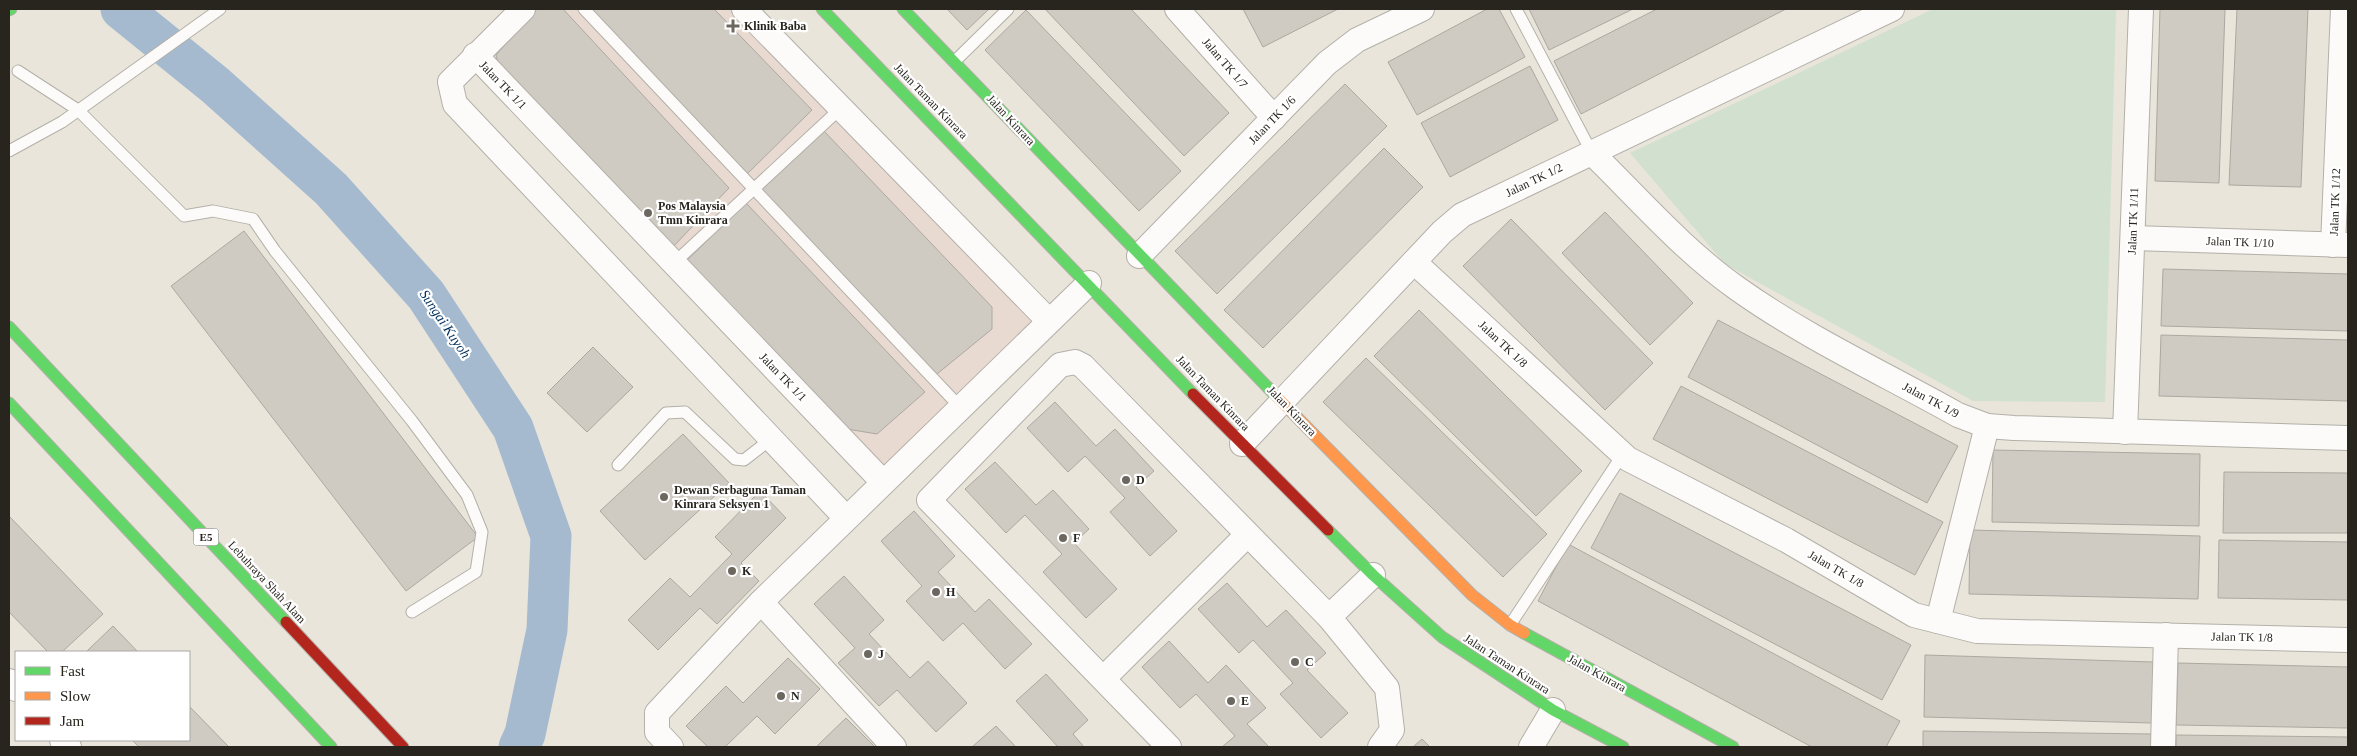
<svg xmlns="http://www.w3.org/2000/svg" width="2357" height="756" viewBox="0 0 2357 756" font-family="'Times New Roman',serif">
<rect width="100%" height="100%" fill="#e9e5db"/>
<path fill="#e9dad1" d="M537,9h195l303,313 -150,145 -398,-410z"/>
<path fill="#d2e0cf" d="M1933,9h183l-11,393 -132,-1 -248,-137 -95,-111z"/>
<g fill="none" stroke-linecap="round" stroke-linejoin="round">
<path stroke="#a5bacf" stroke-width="41" d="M121,9l94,76 116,104 95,106 87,133 38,108 -4,94 -22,104 -6,13"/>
</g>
<g fill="#cfcbc3" stroke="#aca8a1">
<path d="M537,9h26l166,179 -58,61 -171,-179 -4,-15z"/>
<path d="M590,9h124l98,101 -67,66z"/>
<path d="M947,9h42l-22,21z"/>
<path d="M1045,9h86l98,104 -45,43z"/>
<path d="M1243,9h95l-75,38z"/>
<path d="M1487,9h12l26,48 -108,58 -29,-53z"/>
<path d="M1529,9h104l-84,41z"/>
<path d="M1657,9h129l-205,105 -27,-53z"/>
<path d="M2160,9h65l-6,174 -64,-2z"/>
<path d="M2237,9h71l-7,178 -72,-2z"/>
<path d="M1026,10l155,161 -42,40 -154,-161z"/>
<path d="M1530,66l28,54 -108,57 -29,-54z"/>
<path d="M1345,84l42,42 -170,168 -42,-43z"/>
<path d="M822,129l170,178v22l-55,45 -177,-183z"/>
<path d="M1384,148l39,39 -160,161 -39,-38z"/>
<path d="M746,203l179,189 -48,42 -30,-5 -166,-163z"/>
<path d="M1605,212l88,91 -43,42 -88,-92z"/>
<path d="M1511,219l142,144 -48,47 -142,-144z"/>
<path d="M244,231l234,306 -72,54 -235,-305z"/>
<path d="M2163,269l185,5v57l-187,-5z"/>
<path d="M1419,310l163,161 -46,45 -162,-160z"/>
<path d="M1718,320l240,126 -31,57 -239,-126z"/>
<path d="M2161,335l187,5v61l-189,-5z"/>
<path d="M593,347l40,40 -46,45 -40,-39z"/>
<path d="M1366,358l181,176 -44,43 -180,-175z"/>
<path d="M1681,386l262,136 -28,53 -262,-136z"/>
<path d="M1055,402l41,44 19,-17 39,42 -18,16 41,44 -27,25 -40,-44 15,-14 -40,-42 -17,16 -41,-44z"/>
<path d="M683,434l46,49 -84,77 -45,-49z"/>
<path d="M1993,450l207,4 -1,72 -207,-4z"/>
<path d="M995,462l41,43 17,-15 36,39 -15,14 43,46 -31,29 -43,-46 19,-18 -37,-39 -19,18 -41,-44z"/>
<path d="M2224,472l124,1v60h-125z"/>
<path d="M760,491l26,27 -45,45 18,18 -42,43 -17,-16 -42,42 -30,-30 42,-42 20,19 42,-43 -17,-17z"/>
<path d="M1620,493l291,152 -29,55 -291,-152z"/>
<path d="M914,511l41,45 -17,16 37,40 14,-13 43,45 -27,25 -42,-46 -20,18 -37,-40 16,-15 -41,-45z"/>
<path d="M9,516l94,98 -41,38h-14l-39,-40z"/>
<path d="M1970,530l230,6 -2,63 -229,-5z"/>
<path d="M2219,540l129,2v58l-130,-2z"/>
<path d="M1568,544l332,177 -14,26h-74l-274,-146z"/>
<path d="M844,576l40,44 -15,14 41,44 18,-17 39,42 -31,29 -39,-42 -18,16 -41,-43 17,-15 -41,-44z"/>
<path d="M1227,583l40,44 19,-17 40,43 -19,17 41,43 -27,25 -41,-44 13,-11 -40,-43 -14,13 -41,-44z"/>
<path d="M113,626l25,26h-52z"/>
<path d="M1169,641l39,42 18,-18 40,43 -19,16 22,23h-47l13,-11 -39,-42 -16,14 -38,-41z"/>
<path d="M1925,655l229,7 -2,61 -228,-6z"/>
<path d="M788,658l32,31 -45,45 -18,-18 -32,31h-17l-22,-21 40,-40 17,17z"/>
<path d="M2178,663l170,4v61l-172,-3z"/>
<path d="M1046,674l42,46 -15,14 11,13h-26l-42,-46z"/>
<path d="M189,706l40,41h-90l-7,-7h57z"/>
<path d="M846,718l29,29h-59z"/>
<path d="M996,726l20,21h-44z"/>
<path d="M1923,731l230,3v13h-230z"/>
<path d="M2176,735l172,2v10h-172z"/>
<path d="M1422,739l8,8h-17z"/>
</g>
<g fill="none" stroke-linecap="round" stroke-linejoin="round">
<g stroke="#b3b0a8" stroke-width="13">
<g id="lane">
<path d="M584,9l376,398"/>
<path d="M1516,9l76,144"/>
<path d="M955,61l53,-52"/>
<path d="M18,71l60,39 106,106 29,-5 40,8 22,32 137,170 55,74 15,37 -6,40 -64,40"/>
<path d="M9,151l53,-29 158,-113"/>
<path d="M674,263l167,-155"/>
<path d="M618,465l48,-52 19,-1 50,47 9,1 27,-21"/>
<path d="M1510,625l113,-171"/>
</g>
</g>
<g stroke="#b3b0a8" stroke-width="26">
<g id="street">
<path d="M523,9l-73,73 5,22 391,414"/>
<path d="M744,9l305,312"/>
<path d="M1177,9l97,109"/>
<path d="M475,55l408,427"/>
<path d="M1592,153c47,46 92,98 146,136 69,49 147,85 220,126l29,11 27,2 334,10"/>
<path d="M2133,238l215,7"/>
<path d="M2333,245l10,-236"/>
<path d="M1139,256l188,-193 30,-23 65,-31"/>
<path d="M1414,262l214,197 158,81 128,75 63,16 371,9"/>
<path d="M2125,432l16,-423"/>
<path d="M1242,444l200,-212 20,-17 430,-206"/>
<path d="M761,602l133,145"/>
<path d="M1329,617l44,-42"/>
<path d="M1938,621l49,-195"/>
<path d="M1104,678l143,-143"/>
<path d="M9,681l7,8"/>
<path d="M62,740l7,7"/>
<path d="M671,747l-14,-15v-19l104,-111 328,-319"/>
<path d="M1169,747l-240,-247 131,-135 15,-3 8,4 246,251 58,71 5,42 -12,17"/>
<path d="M1531,747l22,-37"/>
<path d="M2163,747l3,-112"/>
</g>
</g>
<g stroke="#b3b0a8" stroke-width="13">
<g id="fast">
<path d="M822,9l371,385"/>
<path d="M903,9l374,388"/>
<path d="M9,10l2,-1"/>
<path d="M9,327l277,295"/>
<path d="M9,403l322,344"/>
<path d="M1328,530l45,45 69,62 111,73 70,37"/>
<path d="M1524,633l209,114"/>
</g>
</g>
<g stroke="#b3b0a8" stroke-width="13">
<path id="slow" d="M1277,397l195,198 38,30 14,8"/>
</g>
<g stroke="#b3b0a8" stroke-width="13">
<g id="jam">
<path d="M1193,394l135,136"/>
<path d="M286,622l117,125"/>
</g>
</g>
<use href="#lane" stroke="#fcfbfa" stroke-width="11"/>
<use href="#street" stroke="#fcfbfa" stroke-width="24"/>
<use href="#fast" stroke="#63d668" stroke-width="11"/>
<use href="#slow" stroke="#ff974d" stroke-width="11"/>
<use href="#jam" stroke="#b3261e" stroke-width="11"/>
</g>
<g fill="#6c6860" stroke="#fff" stroke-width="2">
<path d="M730.5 18.5h5v5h5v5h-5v5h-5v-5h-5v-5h5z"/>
<circle cx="648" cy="213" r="5"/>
<circle cx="1126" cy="480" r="5"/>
<circle cx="664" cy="497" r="5"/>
<circle cx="1063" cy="538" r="5"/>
<circle cx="732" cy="571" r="5"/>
<circle cx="936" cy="592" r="5"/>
<circle cx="868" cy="654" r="5"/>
<circle cx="1295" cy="662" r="5"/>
<circle cx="781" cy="696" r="5"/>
<circle cx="1231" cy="701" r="5"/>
</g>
<g text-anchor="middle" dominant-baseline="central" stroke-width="4.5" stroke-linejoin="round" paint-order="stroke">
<rect fill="#fff" stroke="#686662" stroke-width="1" x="193.5" y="528.5" width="25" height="17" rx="4"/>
<g font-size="11" font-weight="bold" fill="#28251e">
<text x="206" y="537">E5</text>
</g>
<g font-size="12" font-weight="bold" fill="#28251e" stroke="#fff" text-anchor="start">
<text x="744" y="26">Klinik Baba</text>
<text x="658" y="206">Pos Malaysia<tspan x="658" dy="14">Tmn Kinrara</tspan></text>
<text x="1136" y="480">D</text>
<text x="674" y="490">Dewan Serbaguna Taman<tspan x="674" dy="14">Kinrara Seksyen 1</tspan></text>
<text x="1073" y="538">F</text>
<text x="742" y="571">K</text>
<text x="946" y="592">H</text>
<text x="878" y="654">J</text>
<text x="1305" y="662">C</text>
<text x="791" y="696">N</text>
<text x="1241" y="701">E</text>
</g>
<g font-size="12" fill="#28251e" stroke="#fff">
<text transform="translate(1225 63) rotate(49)">Jalan TK 1/7</text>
<text transform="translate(503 85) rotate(46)">Jalan TK 1/1</text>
<text transform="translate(931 101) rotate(46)">Jalan Taman Kinrara</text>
<text transform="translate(1011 120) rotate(47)">Jalan Kinrara</text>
<text transform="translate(1272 120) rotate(-46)">Jalan TK 1/6</text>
<text transform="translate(1534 180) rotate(-26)">Jalan TK 1/2</text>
<text transform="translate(2335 202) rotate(-88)">Jalan TK 1/12</text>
<text transform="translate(2133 221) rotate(-88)">Jalan TK 1/11</text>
<text transform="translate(2240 242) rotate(2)">Jalan TK 1/10</text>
<text transform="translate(1503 344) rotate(43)">Jalan TK 1/8</text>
<text transform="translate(783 377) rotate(46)">Jalan TK 1/1</text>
<text transform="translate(1213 393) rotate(46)">Jalan Taman Kinrara</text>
<text transform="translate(1931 400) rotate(28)">Jalan TK 1/9</text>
<text transform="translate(1292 411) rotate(46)">Jalan Kinrara</text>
<text transform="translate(1836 569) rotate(30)">Jalan TK 1/8</text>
<text transform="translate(267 582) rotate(47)">Lebuhraya Shah Alam</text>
<text transform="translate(2242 637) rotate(1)">Jalan TK 1/8</text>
<text transform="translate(1507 664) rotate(33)">Jalan Taman Kinrara</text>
<text transform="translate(1597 673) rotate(29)">Jalan Kinrara</text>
</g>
<g font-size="14" font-style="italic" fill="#002f5c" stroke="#fff">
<text transform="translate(445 324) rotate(56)">Sungai Kuyoh</text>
</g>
</g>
<rect width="2357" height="756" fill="none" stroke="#28251e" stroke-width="20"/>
<rect x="15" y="651" width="175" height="90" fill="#ffffff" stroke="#a9a8a5"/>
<rect x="25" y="667" width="25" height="8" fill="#63d668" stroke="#a9a8a5"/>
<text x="60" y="676" font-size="15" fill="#28251e">Fast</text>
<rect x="25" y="692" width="25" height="8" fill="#ff974d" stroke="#a9a8a5"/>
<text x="60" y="701" font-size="15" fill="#28251e">Slow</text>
<rect x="25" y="717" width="25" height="8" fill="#b3261e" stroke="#a9a8a5"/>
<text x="60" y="726" font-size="15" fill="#28251e">Jam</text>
</svg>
